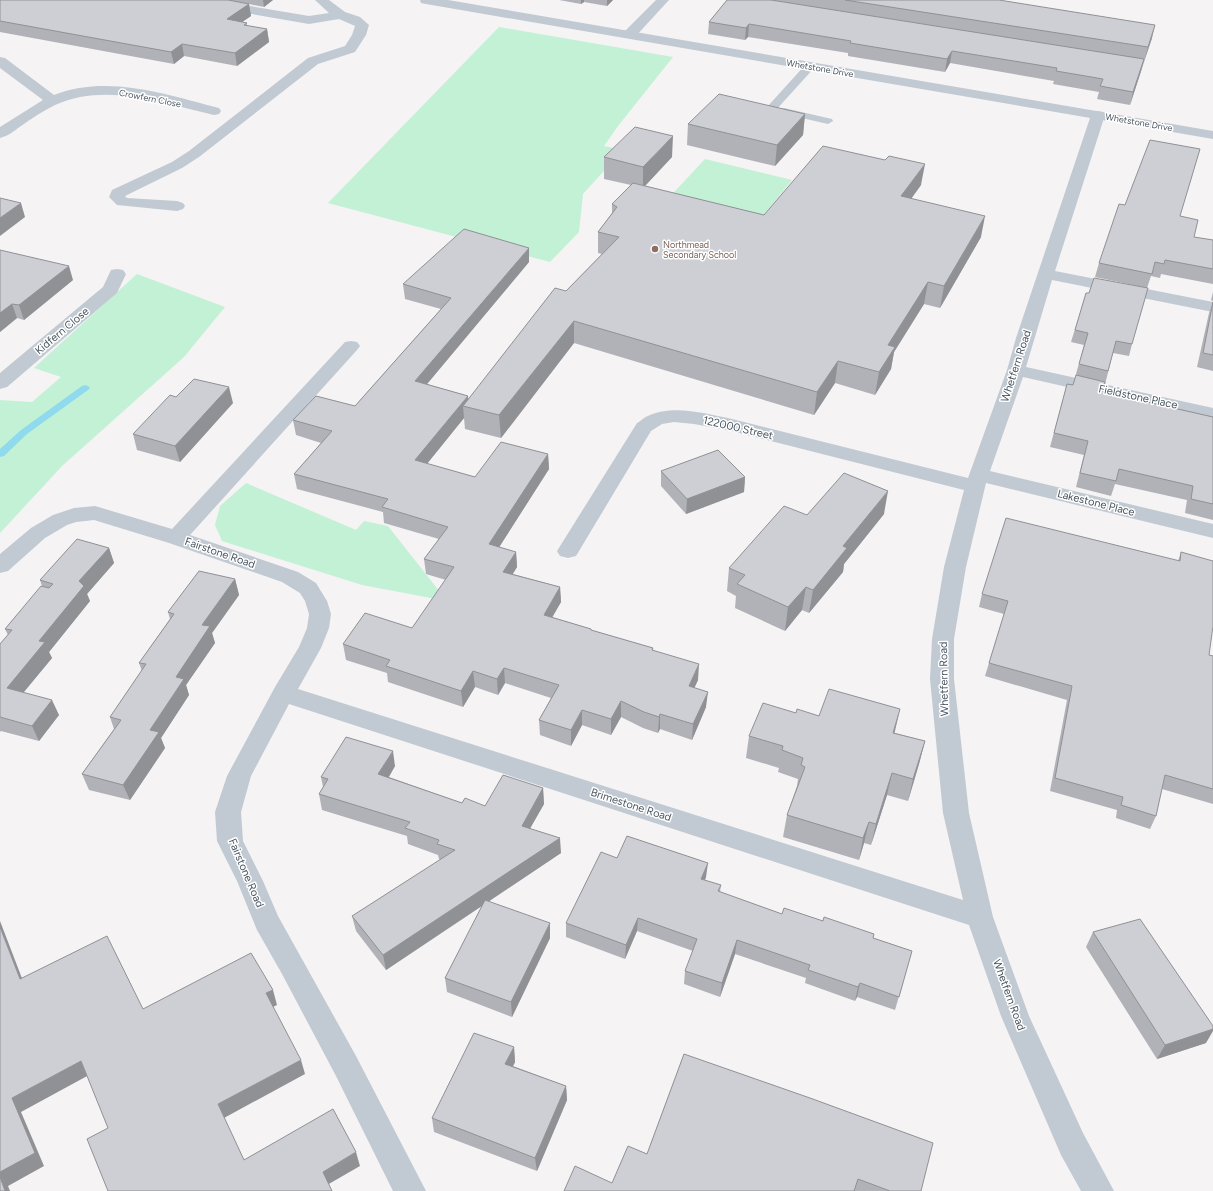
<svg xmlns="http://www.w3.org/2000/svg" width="1213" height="1191" viewBox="0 0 1213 1191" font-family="Figtree,sans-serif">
<rect width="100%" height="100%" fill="#f5f3f3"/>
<g fill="#c3f1d5">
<path d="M499,27l174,30 -55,69 -14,20 19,4 -40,44 -4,38 -29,30 -222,-59z"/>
<path d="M705,159l87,21 -39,48 -90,-24z"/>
<path d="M137,274l88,33 -41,50 -122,109 -62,67v-133l32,2 29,-25 -27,-9z"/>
<path d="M246,483l110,47 8,-9 24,5 59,75 -85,-16 -140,-44 -7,-16 5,-19z"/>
</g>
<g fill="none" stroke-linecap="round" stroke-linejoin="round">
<path fill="#90daee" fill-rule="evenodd" d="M85,385l3,1 2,2 -2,2 -61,44 -23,22 -4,1v-8l21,-19 61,-44z"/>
<g fill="#c1cad2" fill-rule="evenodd">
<path d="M810,63l5,3 -1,2 -38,42h-8l-1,-2 1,-2 38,-42z"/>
<path d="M784,108l48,11 1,2 -5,3 -48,-11 -1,-2z"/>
</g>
<g fill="#c1cad2" fill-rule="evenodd">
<path d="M187,0h28l94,16 20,-3 -14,-13h14l16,12 15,5 9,8 -3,10 -11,17 -37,12 -119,93 -17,11 -57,28 2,2 50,3 6,2 2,3 -2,3 -6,2 -60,-6 -8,-8 3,-7 60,-28 17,-11 119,-93 37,-12 7,-11 3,-9 -16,-7 -30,5 -116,-20 -5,-1z"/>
<path d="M656,0h13l-35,38h-10l-2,-3 2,-3z"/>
<path d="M0,57l5,1 49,37c54,-21 113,0 165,13l2,3 -2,3 -5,1c-52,-12 -108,-33 -159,-10 -12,6 -23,13 -34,21 -7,5 -13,10 -21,12v-11l43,-27 -43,-32z"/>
<path d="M1098,111l5,1 2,3 -50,156 158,31v10l-161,-32 -26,87 187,41v12l-190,-43 -33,94 223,53v14l-227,-55 -20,84 -12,72v40l15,134 24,104 36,99 54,117 31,58h-33l-20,-36 -60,-139 -32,-91 -680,-221 -38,72 -10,36 2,29 20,40 15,35 78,140 70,135h-33l-57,-115 -54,-102 -25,-44 -20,-49 -20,-40 -2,-29 12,-36 48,-89 24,-40 8,-19 2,-14 -4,-13 -5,-8 -18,-11 -113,-39 -75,-23 -18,2 -9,3 -22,13 -37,33 -8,2v-19l31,-26 22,-13 21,-7 21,-2 77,23 173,-187 6,-1 6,1 3,4 -3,4 -167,185 108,37 18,11 11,18 4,13 -2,14 -8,20 -23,41 665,211 -20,-87 -13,-134 2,-40 12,-72 20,-77 -232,-59 -38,-7 -20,-2 -12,2 -11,7 -75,125 -8,2 -8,-2 -3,-5 80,-128c4,-2 7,-6 11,-7 26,-12 58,-2 84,3l236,59 39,-108 9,-32 75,-223 2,-3z"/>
<path d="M117,269l6,1 3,4 -9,19 -110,94 -7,2v-16l103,-86 8,-17z"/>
</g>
<path fill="#c1cad2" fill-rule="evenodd" d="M420,0h28l765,131v8l-787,-135 -5,-1z"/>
</g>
<g fill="#b0b2b7">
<path d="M0,0h273l-9,7 -15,-3 2,12 -9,6 5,1v3l20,3 2,13 -32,24 -53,-10 -10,8 -174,-32z"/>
<path d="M559,0h54l-6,6 -23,-4 -3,2z"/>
<path d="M727,0h272l153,38 -22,67 -33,-6 2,-7 -46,-8 1,-3 -104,-18 -5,9 -97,-16v-3l-100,-16 -3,3 -37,-6 1,-12z"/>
<path d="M805,114l-2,21 -28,31 -88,-21 1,-21z"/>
<path d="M604,157h68l-27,29 119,29 157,-30 -10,14 70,38 -41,71 -16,-4 -30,48 -3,17 -16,26 -40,-12 -21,32 -240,-72 -73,95 -36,-9 -1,-11 -37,46 48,13 73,-23 1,15 -50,78 17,5 1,15 -4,7 47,13 1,15 -9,15 39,12v1l62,18v2l45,30 -4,8 12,19 -14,33 -32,-11 -2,4 -15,-5 -22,-11 -10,18 -29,-10 -11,21 -31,-11 -1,-15 12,-22 -46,-15 -7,12 -23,-8 -12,20 -75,-25 -1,-9 -41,-13 -3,-16 69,-16 34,-48 -20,-6 -2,-15 15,-20 -55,-16 -1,-11 -86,-23 -3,-15 27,-31 -25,-8 -3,-15 62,-14 86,-97 -36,-10 -2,-15 126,-22 -102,122 41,12v3l98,-108 36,-37 -4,-1v-21l14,-19v-9l19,-19 -27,-6z"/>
<path d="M1180,216l14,21 19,3v44l-52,-10 -1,4 -9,-2 -4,12 -52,-11 4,-14z"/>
<path d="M0,250l73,30 -49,40 -7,-2 -17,14z"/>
<path d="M1213,292v79l-16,-4 12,-54 4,-12 -2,-1z"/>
<path d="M1086,293l46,51 -3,12 -16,-3 -10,39 110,25v103l-28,-7 2,-13 -72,-16 -4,12 -35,-9 8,-32 -34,-8 17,-63 6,1 11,-40 -13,-3z"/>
<path d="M176,397l57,6 -53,59 -43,-12 -4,-16z"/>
<path d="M661,471l84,6 -1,15 -58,22 -25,-28z"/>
<path d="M884,514l-40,50 -1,8 -34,41 -7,-3 -17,21 -50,-23 1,-12 -9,-5 2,-23 78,-53z"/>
<path d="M109,548l5,15 -27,31 3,7 -41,51 3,6 -29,35 36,22 -20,26 -38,-10 -1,1v-88l8,-9 -3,-6 37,-43 -2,-6z"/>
<path d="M1181,552l28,103 4,1v148l-51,-15 -6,27 -6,13 -34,-11 1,-8 -67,-19 17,-91 -82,-24 19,-62 -25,-7 3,-13 196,-33z"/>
<path d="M235,579l4,16 -27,38 3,10 -29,42 3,10 -28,43 4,10 -35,52 -41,-10 -7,-16 32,-45 -4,-12 32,-46 -3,-8 31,-44 -2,-7z"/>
<path d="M796,713l23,3 76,17 30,8 -6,23 -11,37 -21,-6 -16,50 -7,-2 -5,17 -76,-23 4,-22 10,-29 1,-7 -20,-7 1,-4 -33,-10 3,-22z"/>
<path d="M395,766l-6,11 73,26 23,3 58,-18 1,16 -14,24 31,25 -73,49 62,36 -38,79 -65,-25 -2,-14 37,-72 -96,64 -30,-39 -4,-15 89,-56 -2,-1 -1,-4 -30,-11 -1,-8 -85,-26 -3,-16 4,-7 -2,-10z"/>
<path d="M617,858l89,19 -1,3 16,5 -1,7 62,22 91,24 39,13 -17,59 -38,-13 -2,4 -50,-18 1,-5 -71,-24 -15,43 -36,-13 1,-13 8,-20 -56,-20 -12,28 -59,-22v-14z"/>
<path d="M1093,932l113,111 -49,16 -71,-112z"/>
<path d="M514,1047l1,15 -2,4 53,20 1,14 -30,71 -103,-39 -2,-14z"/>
<path d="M684,1054l237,137h-357l48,-8 35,-29z"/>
</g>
<g fill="#909195">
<path d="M263,0h10l-9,7z"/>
<path d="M581,0h3v2l-3,2z"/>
<path d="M607,0h6l-6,6z"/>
<path d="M249,4l2,12 -22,15 -2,-12z"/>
<path d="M749,24l-1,13 -3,3 1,-12z"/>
<path d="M1155,25l-3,13 -8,23 4,-14z"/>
<path d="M267,29l2,13 -32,24 -2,-13z"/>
<path d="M182,44l2,12 -10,8 -3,-12z"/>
<path d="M952,51l-2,12 -5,9 2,-13z"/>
<path d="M1144,59l-3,12 -11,34 3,-13z"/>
<path d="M805,114l-2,21 -28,31 2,-21z"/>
<path d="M673,136l-1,21 -29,31v-21z"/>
<path d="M925,164l-4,21 -24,33 4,-22z"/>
<path d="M21,203l4,14 -25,19v-18z"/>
<path d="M985,216l-4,21 -41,71 4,-22z"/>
<path d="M529,248v14l-112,134 -2,-15z"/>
<path d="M69,266l4,14 -49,40 -5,-15z"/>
<path d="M928,282l-4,22 -30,48 -3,17 -16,26 4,-23 9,-27z"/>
<path d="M12,304l5,14 -17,14v-19z"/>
<path d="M574,321v22l-73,95 -2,-23z"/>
<path d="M838,361l-3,22 -21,32 3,-23z"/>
<path d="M229,387l4,16 -53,59 -5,-16z"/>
<path d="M468,396l1,11 -6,-1 1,12 -47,58 -2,-16z"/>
<path d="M548,454l1,15 -58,91 -2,-16z"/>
<path d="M745,477l-1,15 -58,22 1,-15z"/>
<path d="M888,491l-4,23 -40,50 -1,8 -34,41 4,-23 30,-44z"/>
<path d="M109,548l5,15 -27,31 3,7 -41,51 3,6 -38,46 -7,-16 72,-107z"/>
<path d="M516,552l1,15 -13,20 -1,-15z"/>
<path d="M235,579l4,16 -27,38 3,10 -29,42 3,10 -28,43 4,10 -35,52 -7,-15 79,-160z"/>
<path d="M560,587l1,15 -16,28 -1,-15z"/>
<path d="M806,587l-4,23 -17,21 3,-24z"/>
<path d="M699,664l-1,16 -10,22 1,-16z"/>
<path d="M504,668l1,15 -7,12 -1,-16z"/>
<path d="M473,671l2,16 -12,20 -2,-16z"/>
<path d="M708,692l-2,15 -14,33 1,-16z"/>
<path d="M52,700l7,15 -20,26 -7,-15z"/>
<path d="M621,701v16l-10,18v-16z"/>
<path d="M900,709l-5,22 -7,24 5,-22z"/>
<path d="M582,710v15l-11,21v-16z"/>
<path d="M660,714v15l-2,4 1,-16z"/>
<path d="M925,741l-6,23 -11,37 5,-22z"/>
<path d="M393,751l2,15 -14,24 -3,-16z"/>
<path d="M892,773l-5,22 -16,50 5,-21z"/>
<path d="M543,788l1,16 -21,37 -1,-15z"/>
<path d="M869,822l-5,21 -5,17 4,-22z"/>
<path d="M560,838l1,15 -175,117 -3,-15z"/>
<path d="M708,863l-2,14 -6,16 1,-14z"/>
<path d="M638,918l-1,13 -12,28 1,-14z"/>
<path d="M0,921l28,73 -8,-15 -20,-52z"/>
<path d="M550,923v15l-38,79 -1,-15z"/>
<path d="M737,940l-2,14 -15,43 2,-14z"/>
<path d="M860,983l-3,14 -2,4 3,-14z"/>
<path d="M273,990l4,15 -6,3 -5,-15z"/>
<path d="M1213,1029v2l-7,12 -49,16 8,-14z"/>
<path d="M514,1047l1,15 -8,16 -2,-14z"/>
<path d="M301,1060l4,14 -81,44 -6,-14z"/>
<path d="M81,1061l8,14 -68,37 23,54 -36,20 2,5h-5l-5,-14v-5l12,-74z"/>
<path d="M566,1086l1,14 -30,71 -2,-13z"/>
<path d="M356,1152l4,14 -33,19 -4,-13z"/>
</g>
<g fill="#cdcfd5" stroke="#909195">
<path d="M0,0h228l21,4 -22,15 20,4 -3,2 23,4 -32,24 -53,-9 -11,8 -171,-31z"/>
<path d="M727,0h44l373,59 -11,33 -33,-6 3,-7 -47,-8 1,-3 -105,-17 -5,8 -97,-16 1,-2 -102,-17 -3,4 -37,-6z"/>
<path d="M845,0h154l156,25 -7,22z"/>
<path d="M719,94l86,20 -28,31 -89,-21z"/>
<path d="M635,127l38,9 -30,31 -39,-10z"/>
<path d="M1150,140l50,9 -20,67 18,4 -4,17 19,3v29l-48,-9 -1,4 -9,-2 -3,12 -53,-11 20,-59 6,1z"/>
<path d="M823,146l62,14 4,-4 36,8 -24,32 84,20 -41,70 -16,-4 -40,63 7,2 -16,25 -41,-11 -21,31 -243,-71 -75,94 -36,-9 92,-118 11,3 53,-54 -21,-5 19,-25 -5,-3 21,-21 131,32z"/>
<path d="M0,198l21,5 -21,15z"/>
<path d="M464,229l65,19 -114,133 53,15 -53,64 60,17 26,-35 47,12 -59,90 27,8 -13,20 57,15 -16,28 47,14v1l62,18 -1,2 47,14 -10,22 19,6 -15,32 -33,-10 -1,3 -15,-5 -23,-11 -10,18 -29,-9 -11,20 -32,-10 20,-35 -55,-17 -7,11 -24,-8 -12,20 -75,-25 4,-6 -47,-16 22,-31 47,15 42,-61 -30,-8 24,-32 -66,-20 6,-8 -94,-25 38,-43 -39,-11 23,-24 39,10 96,-108 -48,-14z"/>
<path d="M0,250l69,16 -50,39 -7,-1 -12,9z"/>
<path d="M1094,278l54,10 -16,56 -16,-3 -8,30 -29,-7 9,-31 -13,-3 11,-37h3z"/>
<path d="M1213,302v53l-10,-2z"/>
<path d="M1076,375l29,7 -2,10 110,25v87l-22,-5 2,-13 -74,-17 -3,12 -36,-8 8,-32 -34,-8 13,-49 6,1z"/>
<path d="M194,379l35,8 -54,59 -42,-12 37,-39 6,2z"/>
<path d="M718,450l27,27 -58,22 -26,-28z"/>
<path d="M844,473l44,18 -45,55 4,2 -34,42 -7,-3 -18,20 -51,-23 8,-9 -16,-7 55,-62 23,9z"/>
<path d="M1006,518l174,43 1,-9 32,9v65l-4,29 4,1v133l-48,-14 -9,41 -35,-11 2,-8 -68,-19 17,-92 -83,-23 19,-62 -26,-7z"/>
<path d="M77,539l32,9 -30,33 5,5 -45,55 6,1 -38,46 45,12 -20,26 -32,-9v-73l12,-14 -7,-1 36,-43 8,2 4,-4 -13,-4z"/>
<path d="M199,571l36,8 -33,46 8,1 -34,51 8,2 -34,51 9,2 -36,53 -41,-11 39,-54 -11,-3 36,-53 -7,-1 35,-49 -6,-2z"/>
<path d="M829,689l71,20 -7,24 32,8 -12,38 -21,-6 -16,51 -7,-2 -6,16 -76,-23 18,-48 -4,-2 2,-7 -21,-8 1,-4 -34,-10 14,-33 33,10 1,-4 22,7z"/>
<path d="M346,737l47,14 -15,23 84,29 3,-5 20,8 18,-31 40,13 -21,38 38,12 -177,117 -31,-39 103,-66 -18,-6 2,-4 -34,-12 5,-6 -91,-28 9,-15 -7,-2z"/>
<path d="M627,836l81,27 -7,16 20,6 -3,6 64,23 2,-6 39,13 1,-4 50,17 -1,4 39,13 -13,46 -39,-14 -2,4 -50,-17 2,-5 -73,-25 -15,43 -37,-12 12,-32 -59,-21 -12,27 -60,-22 35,-71 16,6z"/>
<path d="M485,900l65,23 -39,79 -66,-24z"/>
<path d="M1140,919l73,107v3l-48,16 -72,-113z"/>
<path d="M0,927l20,52 87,-43 36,73 108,-56 22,37 -7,3 35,67 -83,44 26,56 89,-51 23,43 -33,20 9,19h-224l-21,-52 21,-11 -27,-67 -69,37 23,55 -35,19z"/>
<path d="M474,1033l40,14 -9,17 61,22 -31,72 -103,-40z"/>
<path d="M684,1054l126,44 123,45 -12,48h-31l-32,-12 -4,12h-290l11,-25 37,17 16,-37 19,8z"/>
<path d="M0,1177l5,14h-5z"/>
</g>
<circle fill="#8d6e63" stroke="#fff" stroke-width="1.5" cx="655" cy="249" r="4"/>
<g text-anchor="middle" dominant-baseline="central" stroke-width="3" stroke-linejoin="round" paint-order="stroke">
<g font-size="9" fill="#4a5661" stroke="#fff">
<text transform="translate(820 68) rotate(10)">Whetstone Drive</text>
<text transform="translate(150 98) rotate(11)">Crowfern Close</text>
<text transform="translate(1139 122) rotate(10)">Whetstone Drive</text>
</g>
<g font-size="9" fill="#785e54" stroke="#fff" text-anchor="start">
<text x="663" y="244">Northmead<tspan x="663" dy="10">Secondary School</tspan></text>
</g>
<g font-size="11" fill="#4a5661" stroke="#fff">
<text transform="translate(62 331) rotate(-40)">Kidfern Close</text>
<text transform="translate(1016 366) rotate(-72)">Whetfern Road</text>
<text transform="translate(1138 397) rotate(12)">Fieldstone Place</text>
<text transform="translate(738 428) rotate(13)">122000 Street</text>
<text transform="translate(1096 503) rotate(14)">Lakestone Place</text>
<text transform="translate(220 553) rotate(19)">Fairstone Road</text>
<text transform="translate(944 679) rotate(-91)">Whetfern Road</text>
<text transform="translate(631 805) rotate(18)">Brimestone Road</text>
<text transform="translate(246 873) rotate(67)">Fairstone Road</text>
<text transform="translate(1009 995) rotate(70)">Whetfern Road</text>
</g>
</g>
</svg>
